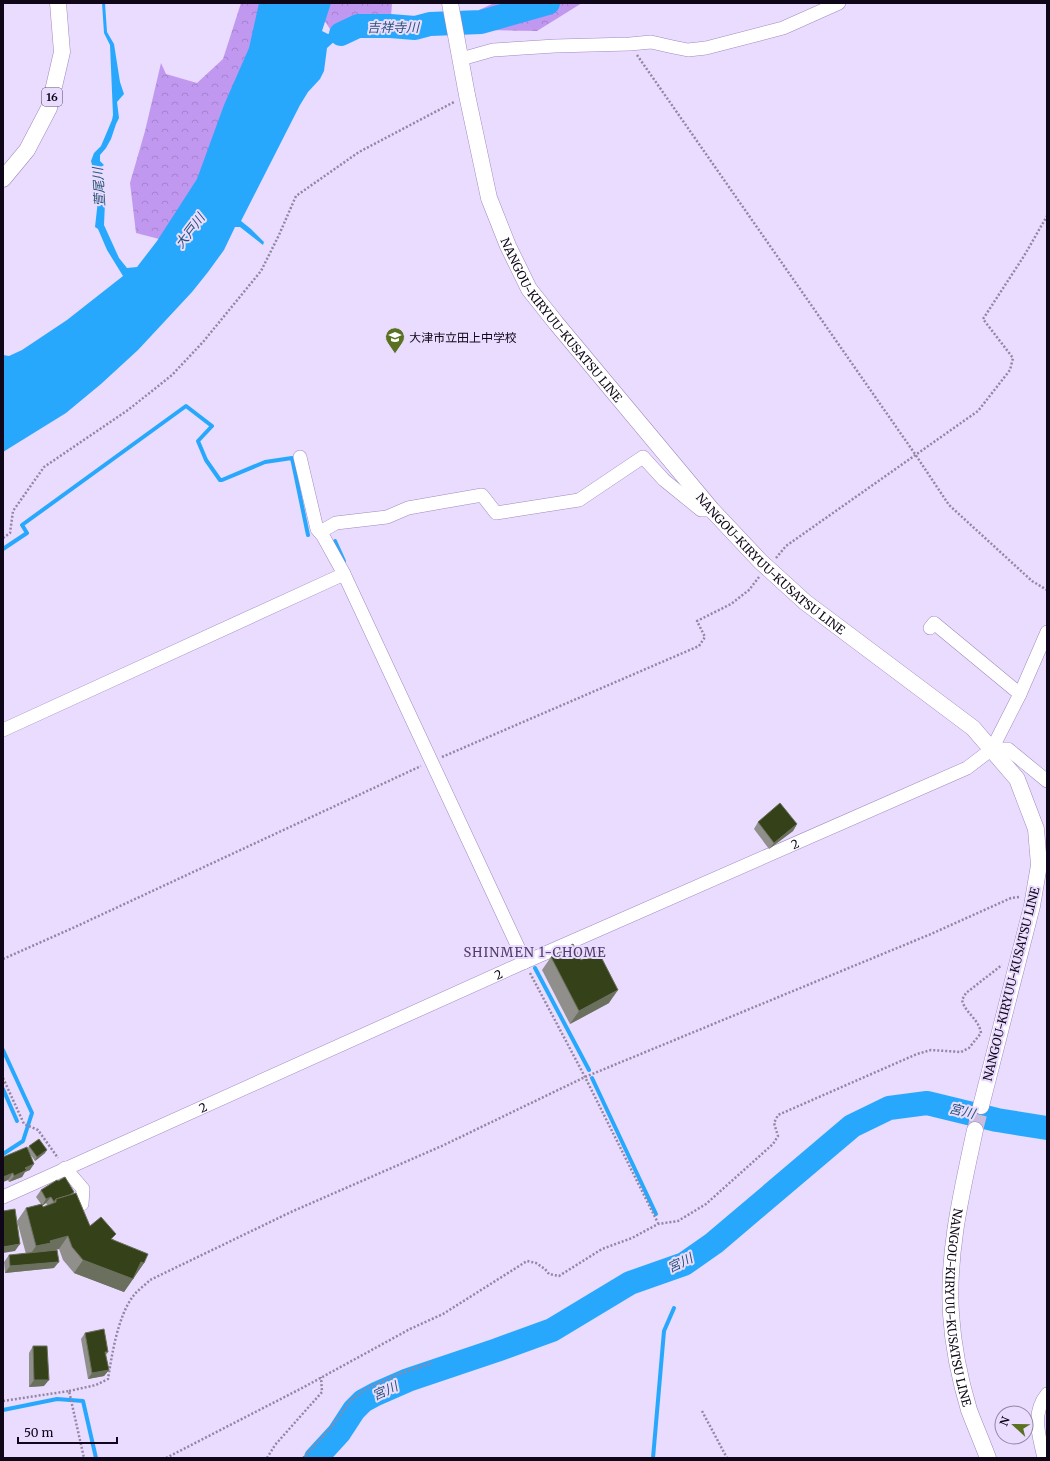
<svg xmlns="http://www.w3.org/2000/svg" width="1050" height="1461" viewBox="0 0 1050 1461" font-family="Merriweather,'Noto Sans JP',serif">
<defs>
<pattern id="forest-crowns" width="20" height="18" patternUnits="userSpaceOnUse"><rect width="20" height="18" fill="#c098f0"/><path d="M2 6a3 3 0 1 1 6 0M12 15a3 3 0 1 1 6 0" fill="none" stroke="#a482cd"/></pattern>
</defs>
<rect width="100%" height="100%" fill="#eadcfe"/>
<g fill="url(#forest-crowns)">
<path d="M241,3h22l-10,45 -53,132 -37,60 -27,-7 -6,-50 15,-52 16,-68 5,11 31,9 26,-24z"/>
<path d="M321,3h71l-1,15 -21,12 -40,-1 -10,-15z"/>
<path d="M494,3h88l-45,28 -49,-1 -9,-20z"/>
</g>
<path fill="#28a8fd" d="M102,3h3l2,29 7,12 6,38 4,12 -7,8 2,16 -3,6 -5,15 -5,9 -6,7v6l4,4 -3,2v9l5,23 -1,3 -1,23 15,33 8,10 10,-1 20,-26 40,-62 27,-74 25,-57 10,-45h72l-9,28 6,3c17,-8 29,-10 47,-9l-21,6 -9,7 -8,1 -10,9 -3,23 -4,8 -12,13 -8,13 -59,116 10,8 13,13 -1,3 -23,-18h-5l-11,23 -16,22 -16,20 -54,58 -37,34 -35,29 -63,39v-97l6,1 13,-6 45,-30 56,-44 -16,-26 -9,-21 -3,-2 4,-36 -8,-30 3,-8 7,-7 11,-26 1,-5 -3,-70 -6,-12z"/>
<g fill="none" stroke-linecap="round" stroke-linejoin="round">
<g stroke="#28a8fd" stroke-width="4">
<path d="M335,541l9,20"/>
<path d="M3,549l24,-16 -5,-8 164,-119 26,20 -14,15 8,19 14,20h2l43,-18 27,-4 16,77"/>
<path d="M535,968l54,102"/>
<path d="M3,1050l29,63 -9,28 -20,13"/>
<path d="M592,1078l64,136"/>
<path d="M3,1089l14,32"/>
<path d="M3,1410l54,-11 26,2 13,57"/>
<path d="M653,1458l11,-127 10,-23"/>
</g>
<g stroke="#28a8fd" stroke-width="24">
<path d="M341,34l17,-8h32l25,2 15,-4 51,-2 67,-19"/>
<path d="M316,1458l23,-25 15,-23 9,-9 13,-7 32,-14 89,-30 55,-20 78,-47 54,-19 30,-21 138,-117 37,-18 38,-5 70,17 50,8"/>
</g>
<path stroke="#c9bcdc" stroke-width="16" stroke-dasharray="16 8" stroke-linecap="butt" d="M975,1130l6,-24"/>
<g stroke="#a089bf" stroke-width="14">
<g id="minor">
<path d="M461,59l32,-9 62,-4 75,-2 21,-2 22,5 15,3 18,-2 77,-20 56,-25"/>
<path d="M300,457l17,72 6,7 21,38 181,388"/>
<path d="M320,532l16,-9 51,-6 21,-9 74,-13 14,18 83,-13 64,-43 21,23 37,30h11"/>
<path d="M930,628l4,-5 86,71"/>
<path d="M3,730l341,-156"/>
<path d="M992,749h16l39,32"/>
<path d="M65,1168l18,21 -1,15"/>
<path id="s1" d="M3,1197l522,-235 442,-194 25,-19 28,-55 27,-62"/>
<path d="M1044,1458c-5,-23 -13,-44 3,-64"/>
</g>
</g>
<g stroke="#a089bf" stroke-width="17">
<g id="major">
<path id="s2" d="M450,3l17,92 22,103 19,48 21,43 27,34 156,187 48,51 45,41 168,126 44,51 19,50 3,36 -7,41 -51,200"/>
<path d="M3,179l24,-29 22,-42 13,-56 -4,-49"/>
<path id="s3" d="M975,1130c-13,61 -28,122 -24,184 2,32 9,66 18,96 6,16 13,32 19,48"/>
</g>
</g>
<g stroke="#9286a2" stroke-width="2.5" stroke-dasharray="2 2" stroke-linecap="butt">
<path d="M637,55l278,399 34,51 83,76 15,9"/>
<path d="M3,538l7,-5 3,-22 31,-44 84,-57 44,-35 31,-33 58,-71 18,-36 17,-39 63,-44 95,-50"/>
<path d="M776,558l10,-12 192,-135 32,-41 3,-12 -30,-39 41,-63 23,-40"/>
<path d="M442,757l257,-111 6,-9 -8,-16 34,-17 18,-14 10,-13"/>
<path d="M3,959l72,-32 346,-161"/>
<path d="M530,973l55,104 73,146"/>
<path d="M3,1078l21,46 14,6 20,28"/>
<path d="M69,1391l27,-6 12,-6c4,-25 10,-64 26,-84 4,-5 11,-10 16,-15l141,-68 153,-67 141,-68 346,-143 80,-36 8,-1"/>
<path d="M3,1401l66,-10 15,67"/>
<path d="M702,1411l25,47"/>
<path d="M166,1458l138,-71 106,-58 33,-15 84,-53 9,2 9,6 4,5 10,2 43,-27 30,-11 26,-14 20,-3 28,-17 67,-60 5,-8 -4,-13 4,-8 139,-61 14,-4 30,2 8,-4 12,-15c-2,-14 -16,-20 -19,-33l4,-7 36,-28"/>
<path d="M267,1458l8,-13 47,-53 -1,-15"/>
<path d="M303,1458l27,-29 22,-30 14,-10 33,-15 33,-11"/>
</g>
<use href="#minor" stroke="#fff" stroke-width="13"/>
<use href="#major" stroke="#fff" stroke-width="16"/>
</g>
<g fill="#908f8c" fill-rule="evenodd">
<path d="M758,822l39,2 -4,7 -24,18 -15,-20z"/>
<path d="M551,957l30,3 28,43 -39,21 -28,-54z"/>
<path d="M29,1146l16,7 -10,8 -5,-7v16l-5,2 -3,5 -13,5 -1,-2 -5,2v-25l25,-9z"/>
<path d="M58,1181l16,11 -1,2 17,32 23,13 31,24 -9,13 -11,16 -50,-19 -11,-13 -4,-11 -9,2 4,17 -49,5 -1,-11 5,-7 17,-1 -9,-33 9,-13 15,-4 -5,-7 5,-7zM46,1203l1,2 -4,2 -1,-1z"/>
<path d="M85,1333l23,19 -2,3 3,15 -5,6 -16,3 -7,-40z"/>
<path d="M33,1346l11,40 -15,1v-34z"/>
</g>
<g fill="#6b705e">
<path d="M797,824l-4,7 -24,18 5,-6z"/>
<path d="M618,990l-9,13 -39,21 9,-13z"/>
<path d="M47,1150l-2,3 -10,8 2,-4z"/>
<path d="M34,1164l-4,6 -5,2 -3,5 -13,5 5,-6 11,-8z"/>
<path d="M13,1173l-5,7 -5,2v-5z"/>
<path d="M51,1197l-5,6 -4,3 4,-7z"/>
<path d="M68,1236l-9,13 -15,4 -17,6 9,-13 14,-5z"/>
<path d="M20,1244l-5,7 -12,2v-6z"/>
<path d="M83,1260l50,19 -9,13 -50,-19z"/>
<path d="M59,1262l-5,6 -49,5 5,-7z"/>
<path d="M141,1262l3,1 -9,13 -3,-2z"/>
<path d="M109,1370l-5,6 -16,3 4,-6z"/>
<path d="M34,1380h15l-5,6 -15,1z"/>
</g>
<g fill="#354219" stroke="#6b705e">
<path d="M780,803l17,21 -23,19 -16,-21z"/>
<path d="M573,944l8,16 17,-9 20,39 -39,21 -28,-54z"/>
<path d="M39,1139l8,11 -10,7 -8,-11z"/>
<path d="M27,1147l7,17 -9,4 2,2 -13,6 -1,-3 -10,4v-20z"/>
<path d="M65,1177l9,15 -4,3 -14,4 -2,3 -3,-5 -5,2 -5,-9 16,-10 1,1z"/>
<path d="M76,1193l14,33 11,-9 15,17 -5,5 37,15 -4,9 -3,-1 -8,17 -50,-19 -11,-13 -4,-11 -18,5 1,2 -15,3 -10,-38 16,-4 1,3 13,-5v-3z"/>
<path d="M15,1209l5,35 -17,3v-36z"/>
<path d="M57,1250l2,12 -49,4 -1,-11z"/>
<path d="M104,1329l4,23h-3l4,18 -17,3 -7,-40z"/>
<path d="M33,1346h14l2,34h-15z"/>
</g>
<defs>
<g id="school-pin" transform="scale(1)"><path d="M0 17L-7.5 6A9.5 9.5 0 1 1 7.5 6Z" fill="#5a7122" stroke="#eadcfe"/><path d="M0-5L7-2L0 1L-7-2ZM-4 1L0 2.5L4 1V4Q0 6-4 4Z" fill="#fff"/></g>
</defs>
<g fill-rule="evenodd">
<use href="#school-pin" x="395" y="337"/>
</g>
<g text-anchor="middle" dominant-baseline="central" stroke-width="4" stroke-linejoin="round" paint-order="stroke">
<rect fill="#eadcfe" stroke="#51465e" stroke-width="1" x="42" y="88" width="20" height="18" rx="3"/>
<g font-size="11" font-weight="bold" fill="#0f0619">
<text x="52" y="97">16</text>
</g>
<g font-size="12" fill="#0f0619" stroke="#eadcfe">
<text stroke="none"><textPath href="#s2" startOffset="342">NANGOU-KIRYUU-KUSATSU LINE</textPath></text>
<text stroke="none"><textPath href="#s2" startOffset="665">NANGOU-KIRYUU-KUSATSU LINE</textPath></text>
<text stroke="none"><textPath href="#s1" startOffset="867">2</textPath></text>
<text stroke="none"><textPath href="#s1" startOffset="543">2</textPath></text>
<text transform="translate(1011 984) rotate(-76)">NANGOU-KIRYUU-KUSATSU LINE</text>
<text stroke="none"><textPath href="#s1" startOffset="219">2</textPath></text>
<text stroke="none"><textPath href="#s3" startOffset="180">NANGOU-KIRYUU-KUSATSU LINE</textPath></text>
</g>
<g font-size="12" fill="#0f0619" stroke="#eadcfe" text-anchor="start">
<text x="409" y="337">大津市立田上中学校</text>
</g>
<g font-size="13" font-style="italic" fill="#265477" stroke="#eadcfe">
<text x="393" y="27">吉祥寺川</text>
<text transform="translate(99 187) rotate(-94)">萱尾川</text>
<text transform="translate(190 231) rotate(-53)">大戸川</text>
<text transform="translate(962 1111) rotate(14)">宮川</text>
<text transform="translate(680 1263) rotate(-26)">宮川</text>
<text transform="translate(385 1391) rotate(-25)">宮川</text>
</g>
<g font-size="13" letter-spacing="1" fill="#513b6b" stroke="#eadcfe">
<text x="535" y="952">SHINMEN 1-CHOME</text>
</g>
</g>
<rect width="1050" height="1461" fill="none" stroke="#0f0619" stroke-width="8"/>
<g transform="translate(1014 1425) rotate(292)"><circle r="19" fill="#eadcfe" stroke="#9286a2"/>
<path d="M0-3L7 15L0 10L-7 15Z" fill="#5a7122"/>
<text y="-6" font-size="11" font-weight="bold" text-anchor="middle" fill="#0f0619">N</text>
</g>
<path d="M18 1437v6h99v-6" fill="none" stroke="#0f0619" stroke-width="2"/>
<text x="24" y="1437" font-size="12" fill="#0f0619" stroke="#eadcfe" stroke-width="3" paint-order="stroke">50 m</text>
</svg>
